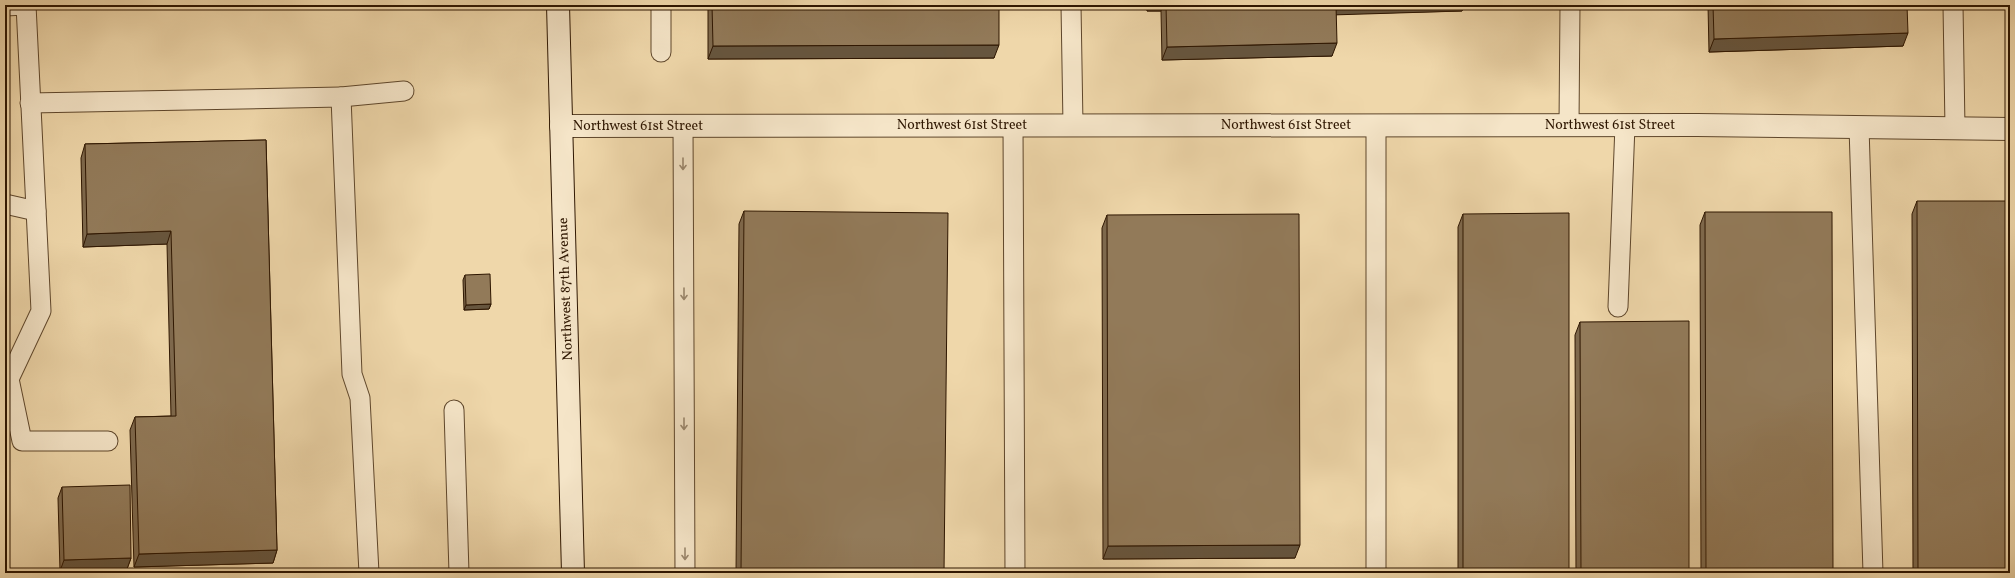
<svg xmlns="http://www.w3.org/2000/svg" width="2015" height="578" viewBox="0 0 2015 578" font-family="Vollkorn,serif">
<rect width="100%" height="100%" fill="#efd7aa"/>
<filter id="stains"><feTurbulence type="fractalNoise" baseFrequency=".005" numOctaves="4"/><feColorMatrix values="0 0 0 0 .2 0 0 0 0 .09 0 0 0 0 .02 0 0 0 .5 -.17"/></filter>
<radialGradient id="worn" r=".72"><stop offset=".6" stop-color="#630" stop-opacity="0"/><stop offset="1" stop-color="#630" stop-opacity=".3"/></radialGradient>
<g fill="none" stroke-linecap="round" stroke-linejoin="round">
<g stroke="#5e462b" stroke-width="21">
<g id="lane">
<path d="M661,5v47"/>
<path d="M1071,5l2,120"/>
<path d="M1953,5l2,123"/>
<path d="M5,6l21,-1"/>
<path d="M341,97l63,-6"/>
<path d="M30,103l311,-6 11,277 8,24 9,175"/>
<path d="M683,125l2,448"/>
<path d="M1013,125l2,448"/>
<path d="M1376,125v448"/>
<path d="M1569,125l1,-120"/>
<path d="M1859,127l14,446"/>
<path d="M5,204l31,7"/>
<path d="M1618,307l7,-182"/>
<path d="M5,379h4l13,62h86"/>
<path d="M9,379l32,-68 -15,-306"/>
<path d="M454,410l5,163"/>
</g>
</g>
<g stroke="#5e462b" stroke-width="24">
<path id="street" d="M561,126l1136,-1 313,4"/>
</g>
<g stroke="#2e1601" stroke-width="24">
<path id="secondary" d="M558,5l15,568"/>
</g>
<use href="#lane" stroke="#f5e5c8" stroke-width="19"/>
<use href="#street" stroke="#f5e5c8" stroke-width="22"/>
<use href="#secondary" stroke="#f5e5c8" stroke-width="22"/>
</g>
<g fill="#7e694d" stroke="#2e1601">
<path d="M708,5h291l-5,53 -286,1z"/>
<path d="M1147,5h317l-2,6 -126,3 -4,42 -170,4 -1,-49h-14z"/>
<path d="M1708,5h199l-4,41 -194,6z"/>
<path d="M266,140l11,410 -4,13 -139,4 -4,-137 5,-13 36,-1 -4,-172 -84,3 -2,-89 4,-14z"/>
<path d="M1917,201l93,372h-97l-1,-359z"/>
<path d="M744,211l200,362h-208l3,-349z"/>
<path d="M1705,212l128,361h-132l-1,-348z"/>
<path d="M1463,214l106,359h-111v-346z"/>
<path d="M1107,215l188,343 -192,1 -1,-331z"/>
<path d="M465,275l26,29 -2,5 -25,1 -1,-30z"/>
<path d="M1580,322l109,251h-113l-1,-238z"/>
<path d="M62,487l69,71 -4,11 -67,2 -2,-73z"/>
</g>
<g fill="#66553e" stroke="#2e1601">
<path d="M1150,5h13l-2,6h-14z"/>
<path d="M1334,5h130l-2,6 -131,4z"/>
<path d="M1908,33l-5,13 -194,6 5,-13z"/>
<path d="M1337,43l-5,13 -170,4 5,-13z"/>
<path d="M999,45l-5,13 -286,1 5,-13z"/>
<path d="M171,231l-4,13 -84,3 4,-13z"/>
<path d="M491,304l-2,5 -25,1 2,-5z"/>
<path d="M1300,545l-5,13 -192,1 5,-13z"/>
<path d="M277,550l-4,13 -139,4 5,-13z"/>
<path d="M131,558l-4,11 -67,2 4,-11z"/>
</g>
<g fill="#927a59" stroke="#2e1601">
<path d="M712,5h287v40l-286,1z"/>
<path d="M1166,5h170l1,38 -170,4z"/>
<path d="M1713,5h194l1,28 -194,6z"/>
<path d="M266,140l11,410 -138,4 -4,-137 41,-1 -5,-185 -84,3 -2,-90z"/>
<path d="M1917,201h93v372h-92z"/>
<path d="M744,211l204,2 -4,360h-203z"/>
<path d="M1705,212h127l1,361h-127z"/>
<path d="M1569,213v360h-106v-359z"/>
<path d="M1299,214l1,331 -192,1 -1,-331z"/>
<path d="M490,274l1,30 -25,1 -1,-30z"/>
<path d="M1689,321v252h-108l-1,-251z"/>
<path d="M130,485l1,73 -67,2 -2,-73z"/>
</g>
<defs><path id="oneway-shaft" d="M-6 0H5M1.5-3L5.5 0L1.5 3" fill="none" stroke-width="1.6" stroke-linecap="round" stroke-linejoin="round"/></defs>
<g stroke="#9b886e">
<use href="#oneway-shaft" transform="translate(683 164) rotate(90)"/>
<use href="#oneway-shaft" transform="translate(684 294) rotate(90)"/>
<use href="#oneway-shaft" transform="translate(684 424) rotate(90)"/>
<use href="#oneway-shaft" transform="translate(685 554) rotate(90)"/>
</g>
<g text-anchor="middle" dominant-baseline="central" stroke-width="3.5" stroke-linejoin="round" paint-order="stroke">
<g font-size="14" fill="#2e1601" stroke="#f5e5c8">
<text x="962" y="125">Northwest 61st Street</text>
<text x="1286" y="125">Northwest 61st Street</text>
<text x="1610" y="125">Northwest 61st Street</text>
<text x="638" y="126">Northwest 61st Street</text>
<text transform="translate(566 289) rotate(-92)">Northwest 87th Avenue</text>
</g>
</g>
<rect width="2015" height="578" fill="none" stroke="#efd7aa" stroke-width="20"/>
<rect x="6" y="6" width="2003" height="566" fill="none" stroke="#2e1601" stroke-width="2"/>
<rect x="10" y="10" width="1995" height="558" fill="none" stroke="#2e1601"/>
<rect width="100%" height="100%" filter="url(#stains)"/>
<rect width="100%" height="100%" fill="url(#worn)"/>
</svg>
